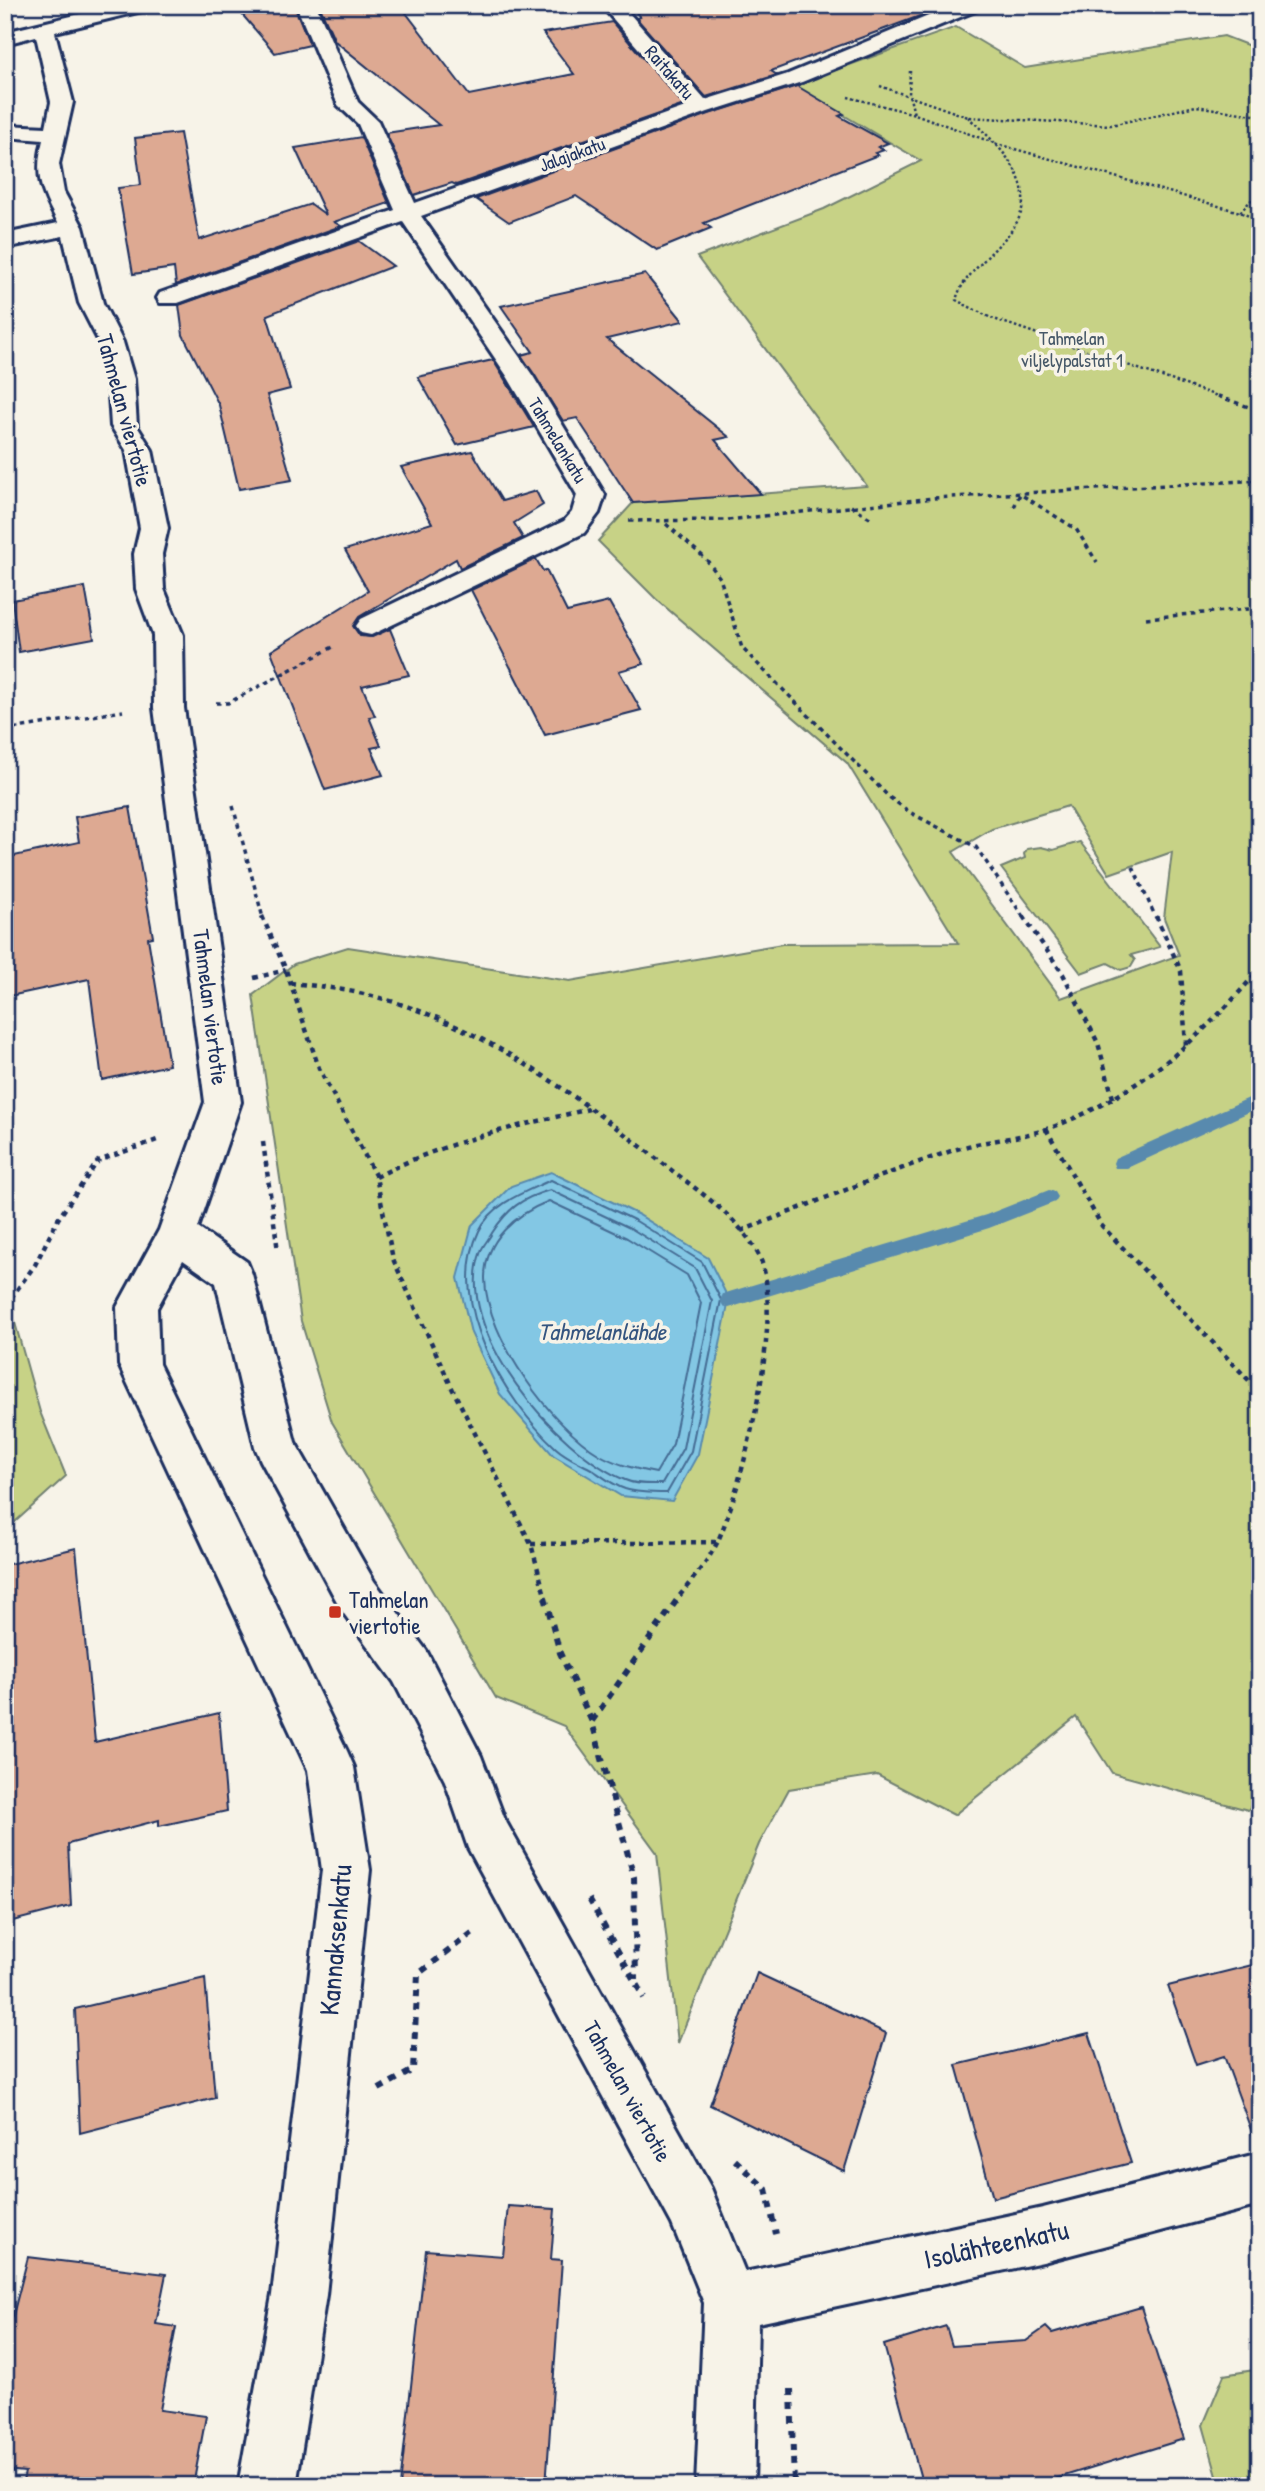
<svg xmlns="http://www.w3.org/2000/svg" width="1265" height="2491" viewBox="0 0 1265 2491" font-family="'Patrick Hand',sans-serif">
<rect width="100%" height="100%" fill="#f7f3e8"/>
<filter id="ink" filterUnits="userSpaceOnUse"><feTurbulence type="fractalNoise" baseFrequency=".0143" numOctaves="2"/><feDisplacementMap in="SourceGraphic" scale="14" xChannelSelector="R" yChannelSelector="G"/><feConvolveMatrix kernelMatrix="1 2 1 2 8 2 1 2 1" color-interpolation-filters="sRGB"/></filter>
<g filter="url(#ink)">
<g fill="#c7d286" stroke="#718072" stroke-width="2" fill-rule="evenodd">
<path d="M956,27l69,41 199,-32 36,14v1743l-12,17 -136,-37 -36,-56 -122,98 -77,-40 -88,14 -30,55 -81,199 -21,-190 -93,-127 -68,-28 -164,-276 -31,-101 -48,-326 41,-31 54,-17 222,34 212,-37 176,-1 -111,-180 -191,-164 -58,-58 35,-38 234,-17 -170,-229 127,-48 97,-48 -128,-76zM1068,806l41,68 63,-22 -8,66 15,37 -118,43 -108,-146 39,-23z"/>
<path d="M1080,842l80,105 -29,8 4,5 -4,7 -10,3 -13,-7 -27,10 -80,-105 24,-10 -1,-4 3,-5 14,-2 12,3z"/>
<path d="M5,1287l35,125 26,64 -61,55z"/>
<path d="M1260,2369v117h-40l-17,-61 21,-50z"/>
</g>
<path fill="#83c7e4" stroke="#598aae" stroke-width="2" d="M551,1172l88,43 69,43 21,42 -31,154 -26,47 -51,-5 -68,-41 -53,-61 -29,-61 -13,-55 14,-53 39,-39z"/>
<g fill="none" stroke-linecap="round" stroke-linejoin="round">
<g stroke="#456c94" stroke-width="2">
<path d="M551,1180l85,41 66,41 19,38 -30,151 -24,42c-14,0 -29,0 -42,-4 -12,-4 -22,-12 -32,-19 -12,-7 -26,-12 -37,-22 -51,-47 -111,-146 -77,-217 13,-28 46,-39 72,-51z"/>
<path d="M550,1190l82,39 63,39 17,33 -29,147 -21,36c-12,0 -26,1 -37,-4 -68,-28 -174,-150 -144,-229 2,-6 8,-12 11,-18 16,-25 30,-35 58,-43z"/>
<path d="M549,1201l78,37 60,37 14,28 -28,141 -17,29c-20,-4 -38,-8 -56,-18 -48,-28 -114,-118 -115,-176 -1,-39 31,-65 64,-78z"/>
</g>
<g fill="#598aae" fill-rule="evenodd">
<path d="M1260,1093v14l-133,61h-12l-2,-5 2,-5z"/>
<path d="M1049,1190l6,2 3,5 -3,5 -66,26 -260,80 -6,-2 -3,-6 3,-6 6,-2 257,-77z"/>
</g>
</g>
<g fill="#dda992" stroke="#1b2f5e" stroke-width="2">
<path d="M234,5h60l16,40 -35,8z"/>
<path d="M319,5h81l69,90 105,-21 -31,-41 69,-11 72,83 -228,80 -4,-2 -38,12 -28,-62 53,-8 -104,-84z"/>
<path d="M630,5h305l1,5 -165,61 6,4 -71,22 -70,-79 4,-1z"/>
<path d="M797,86l47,28 -5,2 49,27 -10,4 6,3 -9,3 3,2 -174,68 7,5 -54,22 -81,-54 -67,26 -33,-23 233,-85z"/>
<path d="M180,133l19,107 112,-36 15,11 -31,-67 66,-11 28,66 -55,19 7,4 -165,59 -2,-17 -41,6 -15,-86 23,-3 -6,-47z"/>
<path d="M359,241l34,25 -126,49 23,74 -23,6 25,85 -53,9 -20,-84 -36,-70 -4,-30z"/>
<path d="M645,274l38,47 -76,18 122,98 -14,3 46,54 -128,9 -56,-85 -14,3 -42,-66 12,-3 -32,-46z"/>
<path d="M493,360l41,67 -77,18 -39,-68z"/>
<path d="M472,451l30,50 34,-10 7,14 -29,18 9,15 -63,30 -4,-9 -97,58 -6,9 7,10 12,1 18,-8 19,46 -47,11 13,30 -6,1 12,29 -10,2 12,27 -58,15 -54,-139 97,-60 -23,-41 87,-27 -31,-56z"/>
<path d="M536,559l7,12 3,-1 21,42 42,-10 35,62 -25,7 22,39 -96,25 -74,-145z"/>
<path d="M85,587l9,51 -75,14 -7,-52z"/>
<path d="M130,807l23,130 -5,1 21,127 -67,15 -13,-101 -84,18v-69l7,-2 -7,-68 74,-16 -4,-25z"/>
<path d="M76,1548l19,194 124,-29 8,98 -68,15v-6l-91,24 3,62 -66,17v-358z"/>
<path d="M1260,1963v174l-6,1 -30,-82 -28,9 -28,-79z"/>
<path d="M757,1973l129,60 -42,138 -134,-66z"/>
<path d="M205,1978l10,120 -135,35 -5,-124z"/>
<path d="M1089,2033l42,130 -138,35 -37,-133z"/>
<path d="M508,2206l47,3 -4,50 11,1 -16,226h-146l26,-236 77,6z"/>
<path d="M28,2257l138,17 -10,50 20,3 -16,83 46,6 -13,70h-171l3,-14 -20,-2v-124z"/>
<path d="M1141,2307l43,132 -152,47h-109l-39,-141 62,-19 6,20 74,-5 20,-14 6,6z"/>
</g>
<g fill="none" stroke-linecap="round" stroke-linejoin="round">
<g stroke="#1b2f5e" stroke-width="6">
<g id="minor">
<path d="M117,5h36l-3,4 -95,23 18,70 -14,62 5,28 19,35 20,76 20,39 11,37 3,47 15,24 16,78 -6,26 2,35 19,46 1,73 57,394 -43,126 49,34 5,12 43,168 79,139 52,69 55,106 24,64 206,368 34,84 298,-64 217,-55v52l-217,57 -285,61 -4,163h-58l8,-183 -32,-79 -204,-376 -23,-67 -51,-99 -52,-71 -81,-150 -6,-14 -39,-164 -33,-23 -26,48 2,56 188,387 7,16 16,103 -44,425 -30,191h-58l34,-191 50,-425 -14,-100 -189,-405 -2,-58 42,-77 46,-128 -51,-394 -1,-73 -17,-46 -2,-35 6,-26 -14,-78 -15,-24 -3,-47 -9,-37 -20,-39 -16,-67 -58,12v-14l53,-11c-17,-32 -24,-47 -15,-83l-38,-3v-12l41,2 5,-25 -15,-66 -31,8v-12z"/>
<path d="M296,5h20l42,97 20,19 37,82 273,-97 -87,-101h21l83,95 83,-26 167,-69h28l-3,4 -178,73 -94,30 -287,104 112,160 72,119 -6,18 -15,20 -213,102 -10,-2 -5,-7 5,-7 203,-98 8,-9 5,-17 -70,-119 -104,-154 -225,81h-18l-3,-5 3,-5 235,-83 -37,-86 -20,-19z"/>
</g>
</g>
<g stroke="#1b2f5e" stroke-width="2.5" stroke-dasharray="2.5 2.5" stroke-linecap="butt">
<path d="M910,71l-1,23 5,20"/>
<path d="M880,86l88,31 143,8 85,-19 64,10"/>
<path d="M848,97l67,17 82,30 243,68 20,9"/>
<path d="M968,117c27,25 70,63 50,103 -7,14 -21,26 -31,37 -13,14 -26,25 -31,43l35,18 232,80"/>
<path d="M1240,212l20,-21"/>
</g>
<g stroke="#1b2f5e" stroke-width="3.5" stroke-dasharray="4.5 4.5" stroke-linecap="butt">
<path d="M1218,396l42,15"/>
<path d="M851,506l22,14"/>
<path d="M1014,507l6,-13 56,35 21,33"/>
<path d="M629,521l98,-1 207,-22 326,-18"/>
<path d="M666,524l40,35 14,19 22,70 147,149 22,16 65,34 48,71"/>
<path d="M1146,618l114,-10"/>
<path d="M216,703h12l105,-56"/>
<path d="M5,730l118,-19"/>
<path d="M233,806l30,112"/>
<path d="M1133,867l23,51"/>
</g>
<g stroke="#1b2f5e" stroke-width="4.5" stroke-dasharray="5 5" stroke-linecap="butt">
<path d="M262,916l24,54 33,98 57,109 17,82 60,131 78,154 15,55"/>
<path d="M1023,916l40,58 35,69 15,55"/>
<path d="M1156,916l25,55 5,75"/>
<path d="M254,978l32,-8"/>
<path d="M290,983c41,4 80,10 119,24 97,34 181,100 261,162 30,23 74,53 90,89 25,57 -17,228 -43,285 -10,20 -26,38 -40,56"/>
<path d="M1046,1129l56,97 158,166"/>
<path d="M263,1142l15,109"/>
<path d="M376,1177c68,-36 139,-50 213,-68"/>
<path d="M741,1231c71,-27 141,-57 213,-81 30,-10 63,-11 93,-21 84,-29 158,-93 213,-161"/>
<path d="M5,1306l30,-41 23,-46 40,-58 59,-21"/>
<path d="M531,1544l187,-2"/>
</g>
<g stroke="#1b2f5e" stroke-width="6" stroke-dasharray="7 7" stroke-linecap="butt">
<path d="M545,1597l15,56 32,69 42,155 2,102"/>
<path d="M592,1721l87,-124"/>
<path d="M589,1899l55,99"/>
<path d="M379,2089l34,-19 5,-96 58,-44"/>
<path d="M735,2160l31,29 10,45"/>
<path d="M791,2389l3,97"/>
</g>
<use href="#minor" fill="#f7f3e8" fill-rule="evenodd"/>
</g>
</g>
<rect fill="#c8321e" stroke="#f7f3e8" stroke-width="2.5" x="328" y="1605" width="14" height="14" rx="3.5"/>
<g text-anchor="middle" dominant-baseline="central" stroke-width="7" stroke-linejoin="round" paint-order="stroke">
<g font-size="19" fill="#1b2f5e" stroke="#f7f3e8">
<text transform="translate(670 72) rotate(49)">Raitakatu</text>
<text transform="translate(572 154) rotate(-20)">Jalajakatu</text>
<text transform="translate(558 440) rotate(59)">Tahmelankatu</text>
</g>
<g font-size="19" fill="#465868" stroke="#f7f3e8">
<text x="1072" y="338">Tahmelan<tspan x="1072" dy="22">viljelypalstat 1</tspan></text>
</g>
<g font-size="23" fill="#1b2f5e" stroke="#f7f3e8">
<text transform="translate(125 410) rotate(75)">Tahmelan viertotie</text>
<text transform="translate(211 1007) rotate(83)">Tahmelan viertotie</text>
<text transform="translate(628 2091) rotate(61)">Tahmelan viertotie</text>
</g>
<g font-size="23" fill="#1b2f5e" stroke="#f7f3e8" text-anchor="start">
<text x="349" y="1599">Tahmelan<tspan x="349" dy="26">viertotie</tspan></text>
</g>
<g font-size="24" font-style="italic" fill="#355580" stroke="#f7f3e8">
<text x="602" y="1331">Tahmelanlähde</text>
</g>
<g font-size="28" fill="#1b2f5e" stroke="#f7f3e8">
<text transform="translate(335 1940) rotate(-85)">Kannaksenkatu</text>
<text transform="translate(996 2244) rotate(-12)">Isolähteenkatu</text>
</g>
</g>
<rect width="1265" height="2491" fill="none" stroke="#f7f3e8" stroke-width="28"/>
<rect x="14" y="14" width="1237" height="2463" fill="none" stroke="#1b2f5e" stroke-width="2.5" filter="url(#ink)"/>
</svg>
